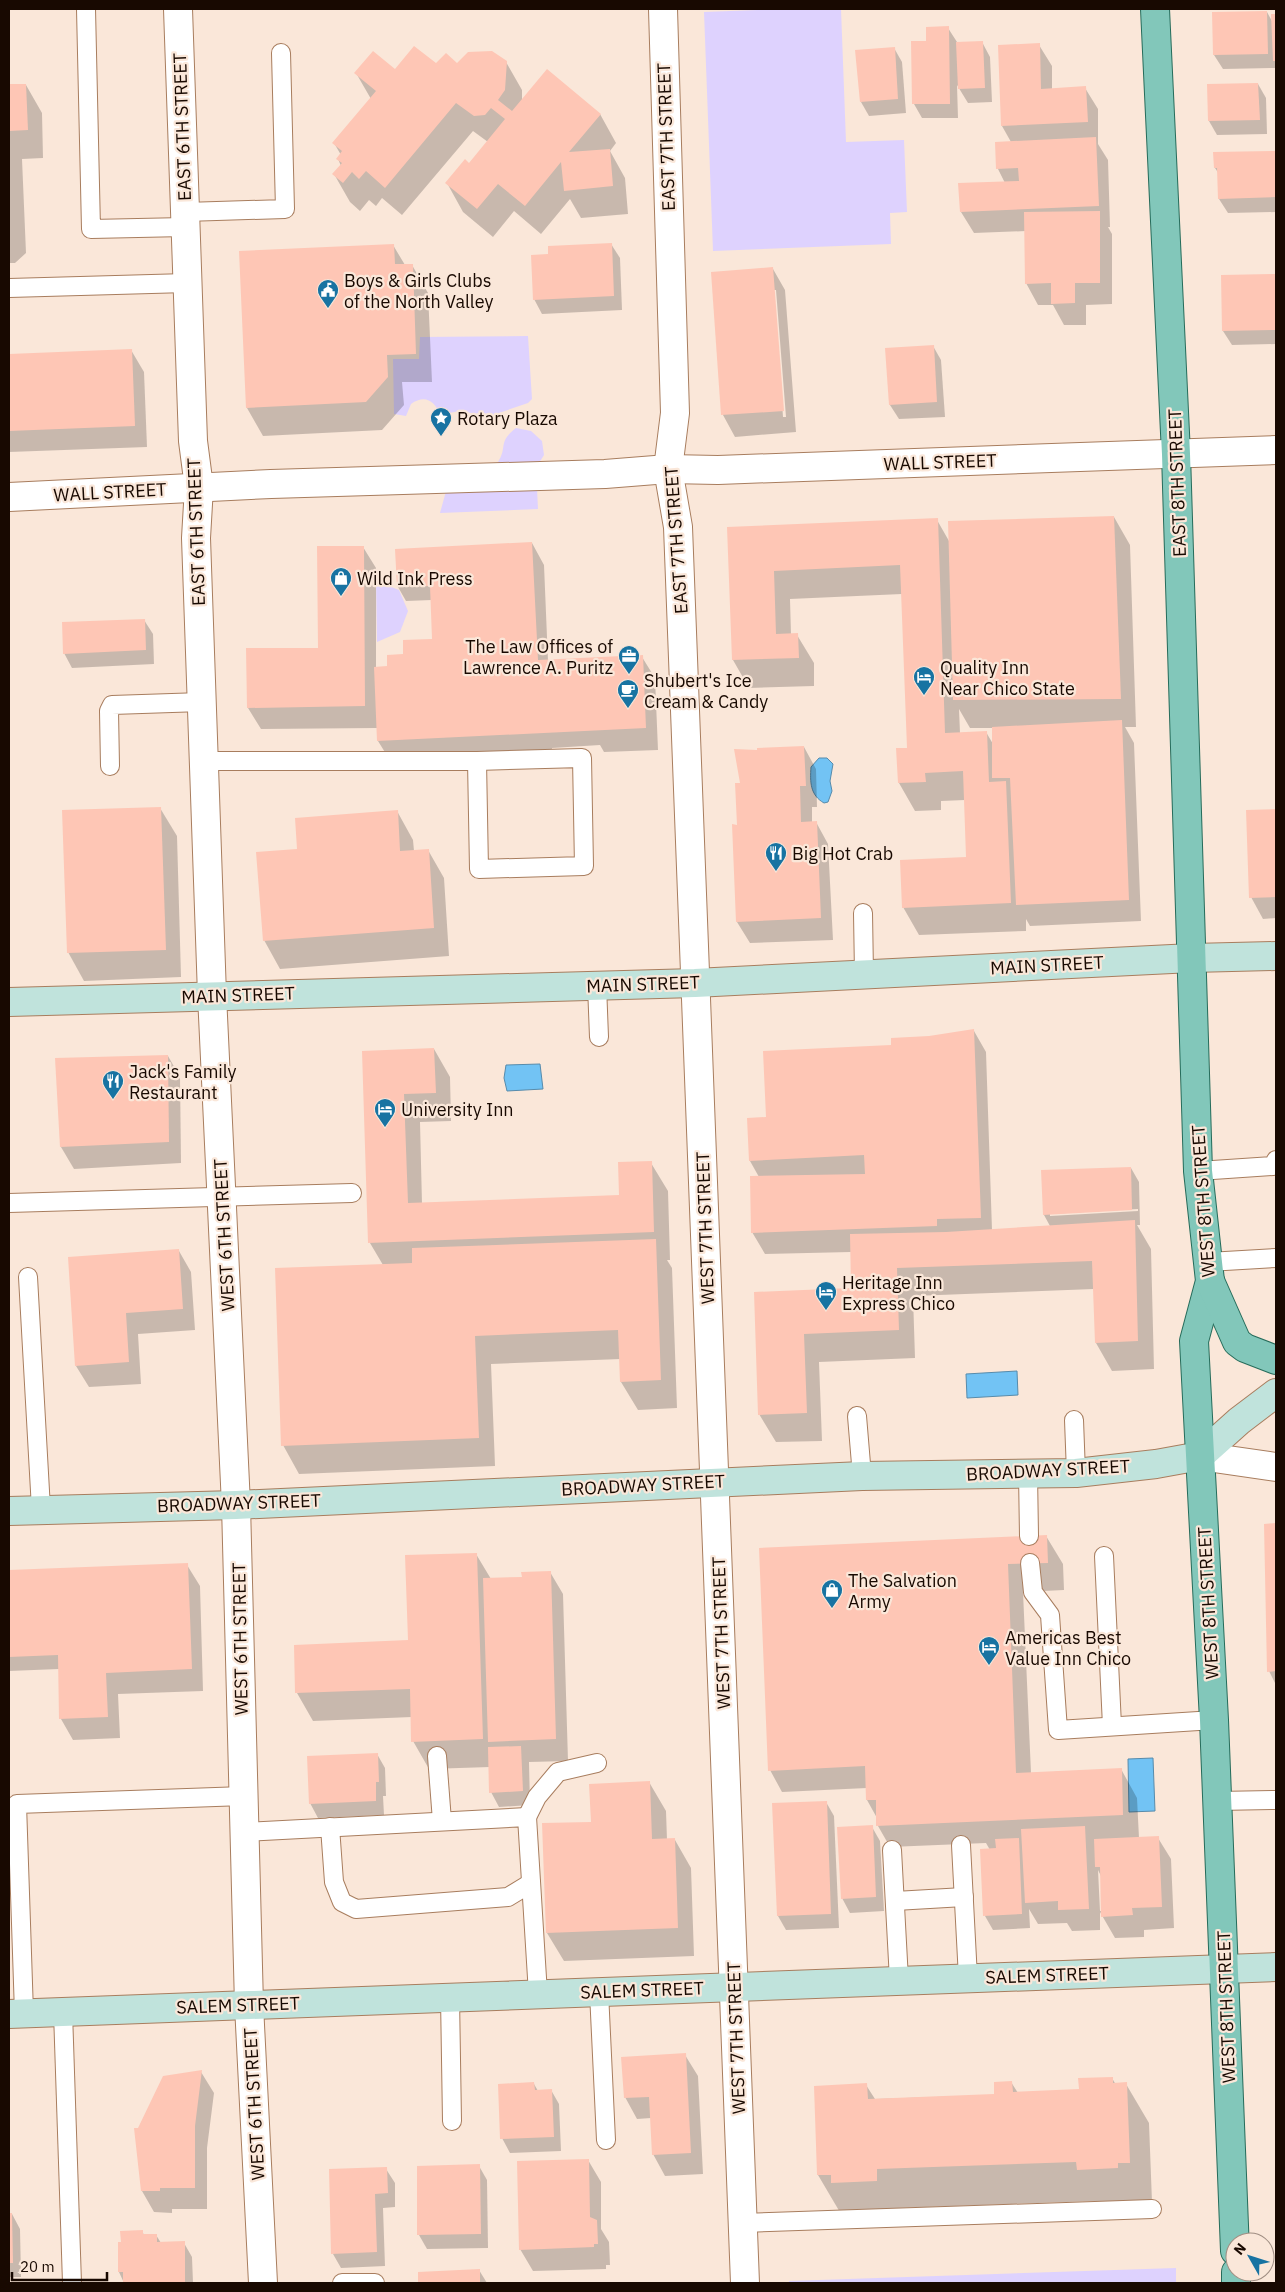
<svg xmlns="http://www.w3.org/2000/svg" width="1285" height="2292" viewBox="0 0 1285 2292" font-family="'IBM Plex Sans',sans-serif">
<rect width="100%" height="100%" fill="#fae7d9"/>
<g fill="#ded2fe">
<path d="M785,9h56l5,133 58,-2 3,72 -17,1 1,31 -178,7 -9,-239z"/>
<path d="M528,336l4,63 -4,4 -38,13 -31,-5 -19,4c-5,-14 -15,-21 -29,-11l-5,12 -12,-2 -1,-55h26l1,-22z"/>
<path d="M516,428l15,3 11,10 2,14 -8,13 2,41 -98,4 8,-29c15,-5 41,-9 50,-22 10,-15 -1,-19 18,-34z"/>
<path d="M376,581l23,9 9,21 -8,21 -23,10z"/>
<path d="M1176,2268v15h-387v-2z"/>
</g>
<g fill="#72c3f4" stroke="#578bab">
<path d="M819,758h8l6,6 -3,17 2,10 -4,11 -4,1c-14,-8 -14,-21 -13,-36z"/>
<path d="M540,1064l3,25 -36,2 -3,-13 2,-13z"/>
<path d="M1017,1371l1,24 -51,3 -1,-24z"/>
<path d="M1153,1758l2,53 -26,1 -1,-53z"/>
</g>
<g fill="#0003" fill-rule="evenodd">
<path d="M1267,12l6,11v-8h3v53l-53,1 -9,-14z"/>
<path d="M948,28l9,14h25l8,15 2,45 -24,1 -11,-18 1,33h-36l-8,-14 13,-62z"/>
<path d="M1039,45l13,21v23l33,-1 13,21v35l10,16 2,67h-2l4,7v70l-26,1v20h-22l-11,-20h-15l-12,-22v-52l-52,2 -13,-21 44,-29 -7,-14 -2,-26 15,-1 -9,-16z"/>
<path d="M894,48l8,14 4,51 -37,3 -8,-14z"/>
<path d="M506,62l16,28v11l78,13 16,29 -6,8 15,27 3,36 -47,4 -11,-19 -29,35 -27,-23 -21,26 -30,-25 -16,-29 22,-19 19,-22 -15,-11 -71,84 -20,-17 -6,8 -7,-6 -9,11 -10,-9 -16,-28 7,-8 -3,-7 3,-4 -7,-12 37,-44 -15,-26 39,-2 41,-6z"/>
<path d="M1258,84l8,14 1,36 -50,1 -8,-14z"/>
<path d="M26,85l16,28 1,45 -21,1 4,94 -11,10h-6v-177z"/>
<path d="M1276,153v59l-48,1 -9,-14v-25l-4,-6z"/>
<path d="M611,244l9,14 2,52 -80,4 -8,-15 15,-44z"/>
<path d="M393,245l12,20h7l16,28 4,89h-30l2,23 -22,25 -119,6 -16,-28 -7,-156z"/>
<path d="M773,269l12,21 11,142 -61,5 -12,-22 -11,-141zM774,290h2l10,127h-3z"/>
<path d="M1276,275v69l-44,1 -9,-14 -1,-55z"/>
<path d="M933,346l8,14 4,57 -46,2 -9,-14 -3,-56z"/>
<path d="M131,350l13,22 3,75 -138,5v-97z"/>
<path d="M1114,517l16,28 6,182h-11l9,16 7,178 -111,5 -4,-7v12l-107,4 -16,-28 64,-49 -2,-58 -24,1v9l-26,1 -16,-28 9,-33 -6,-156 -112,5 1,36h6l17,28v23l-65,2 -16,-28 -5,-132 209,-8 12,21zM959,709l11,19h23v16l-7,-12 -26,1z"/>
<path d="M532,543l12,22 4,96 94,-4 13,21 3,72 -54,2 -4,-7 -48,3v7l-161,7 -13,-21v-13l-117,1 -13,-21 71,-59 44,-102 13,21v100h14l15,-13 29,-11 -2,-44 -26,1 -8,-14z"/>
<path d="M144,620l9,14 1,30 -82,4 -8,-15z"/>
<path d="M804,747l12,22 1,38h-5v15h4l12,22 5,96 -83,3 -13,-21 4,-138 17,-33z"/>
<path d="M160,808l17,28 4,141 -97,4 -16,-29z"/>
<path d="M1276,810v108l-13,1 -12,-22 -4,-86z"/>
<path d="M397,811l16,29 1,11 14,-1 16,28 5,78 -169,13 -16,-29 34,-90z"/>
<path d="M974,1031l12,21 6,178 58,-4 -6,-11 -2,-43 89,-4 8,14 1,43h-3l14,24 3,120 -42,2 -16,-28 -2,-54 -181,7 2,62 -96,4 3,79 -46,1 -17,-28 -4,-121 97,-4 -1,-37 -86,2 -13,-22 7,-55 -9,-16 17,-43 126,-71 36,-10zM1138,1209v2l-88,5v-2z"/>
<path d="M434,1049l16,28 1,44 -31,1 2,82 199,-8 30,-33 17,28 2,69h-3l5,8 5,140 -39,2 -17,-28v-23l-130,5 4,102 -196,8 -16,-29 100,-180 -13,-22 -7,-191z"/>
<path d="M168,1056l12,21 1,86 -107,6 -13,-22 -4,-87z"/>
<path d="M179,1251l12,21 4,58 -57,4 3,50 -52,3 -13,-21z"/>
<path d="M1266,1525h10v160l-7,-14z"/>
<path d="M1046,1536l17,28 1,26 -41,2 8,181 90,-4 16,29 2,40h19l13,21 3,69 -30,2v7l-29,1 -15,-26v18l-28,1 -5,-8 -29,1 -9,-15 1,19 -37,2 -8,-14 5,-66 -4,-7 -96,4 -12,-21 -1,-8 -10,-18v-12l-85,4 -12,-22 -9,-221zM1098,1870l3,6 1,35h-2z"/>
<path d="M476,1554l15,25 32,-1 27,-6 13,22 5,167 -39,1 1,43 -31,2 -8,-15 -1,-25 -61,2 -16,-28 -1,-24 -99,4 -16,-28 112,-51z"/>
<path d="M187,1565l13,21 3,105 -85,3 2,44 -47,2 -12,-21 -2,-50 -50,2v-100z"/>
<path d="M377,1754l8,14 1,28h-3l1,19 -66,3 -8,-15z"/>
<path d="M649,1782l17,29 1,29h8l16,28 3,88 -130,5 -17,-28 45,-110z"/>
<path d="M826,1802l8,14 5,112 -53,2 -8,-14z"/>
<path d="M872,1827l8,14 4,70 -34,2 -8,-15z"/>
<path d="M685,2055l13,21 5,98 -38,2 -12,-22 -2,-36 -14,1 -12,-22z"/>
<path d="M201,2072l13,21 -7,55v61h-35v4l-18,-1 -12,-21 -4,-62z"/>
<path d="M1112,2078l4,7 10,-1 23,39 3,79 -51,7 -5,-8 -198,7 1,12 -58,-6 -23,-39 -3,-88 51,-2 9,14 121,-4 15,-13 7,11 62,-2z"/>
<path d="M534,2084l4,7 13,-1 8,14 2,47 -51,2 -8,-15z"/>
<path d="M588,2160l13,22v47l8,13 1,23h-4v4l-73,2 -13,-22z"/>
<path d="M479,2166l8,14 1,68 -61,1 -8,-14z"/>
<path d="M386,2169l9,14v24l-12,1 2,58 -44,2 -8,-14z"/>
<path d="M9,2214h3l8,15 1,48h-12z"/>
<path d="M142,2231l2,4h12l5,8h23l8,14 1,26h-69l-5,-11z"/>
<path d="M479,2270l8,13h-67l-1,-10z"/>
</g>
<g fill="#fec6b5">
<path d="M1267,11l1,43 -55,1 -1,-43z"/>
<path d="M1271,14h5v47h-3z"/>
<path d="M949,26l1,78h-38l-1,-63h15v-14z"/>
<path d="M983,41l2,47 -27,1 -2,-47z"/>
<path d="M1040,43l1,46 45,-3 2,36 -87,4 -3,-81z"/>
<path d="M414,46l22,17 10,-10 11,10 11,-11 24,-1 15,10 -2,29 -7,10 14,11 35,-42 54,45 -32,38 41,-3 3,37 -49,5 -3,-29 -36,44 -27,-22 -21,25 -32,-26 20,-24 4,4 36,-44 -14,-11 -6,7 -11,1 -18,-13 -71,85 -19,-17 -7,8 -7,-7 -9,11 -11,-9 10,-11 -6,-4 6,-8 -10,-8 44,-52 -22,-18 19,-22 22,18z"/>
<path d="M895,47l3,52 -38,3 -5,-52z"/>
<path d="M1258,83l2,37 -52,1 -1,-37z"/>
<path d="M9,84h17l2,46 -19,1z"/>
<path d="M1096,137l3,69 -139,6 -2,-29 61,-2 -1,-13 -22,1 -1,-27z"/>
<path d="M1276,151v46l-58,2 -1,-31h-3l-1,-16z"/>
<path d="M1100,211v72h-25v20l-24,1v-21l-26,1 -1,-72z"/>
<path d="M612,243l2,53 -81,4 -2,-45 17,-1v-8z"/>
<path d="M394,244l1,20h18l3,90 -29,1 1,22 -22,25 -120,6 -7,-157z"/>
<path d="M773,267l11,144 -63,4 -10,-143z"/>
<path d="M1276,274v56l-54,1 -1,-56z"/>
<path d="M934,345l3,57 -48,3 -4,-57z"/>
<path d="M132,349l3,77 -126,5v-77z"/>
<path d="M1114,516l7,183 -168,1 -5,-179z"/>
<path d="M938,518l7,215 42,-2 2,51 17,-1 5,122 -109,5 -2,-48 66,-3 -3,-86 -38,2 1,9 -28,1 -2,-35h11l-7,-183 -126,6 2,63 22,-1 1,25 -67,2 -5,-133z"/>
<path d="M532,542l6,118 105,-5 3,73 -269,13 -3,-74 13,-1v-11l16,-1v-14l29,-1 -2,-53 -33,1 -2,-38z"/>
<path d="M317,546h47l1,160 -118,2 -1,-60h72z"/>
<path d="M145,619l1,31 -83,4 -1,-32z"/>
<path d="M1122,720l7,180 -113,5 -6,-127h-18v-51z"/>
<path d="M804,746l2,40h-6l1,36 16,-1 4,97 -85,4 -4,-98 5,1 -2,-42h5l-6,-34 23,1v-2z"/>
<path d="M161,807l5,143 -99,3 -5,-143z"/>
<path d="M1276,809v88l-27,1 -3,-88z"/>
<path d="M398,810l2,41 29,-2 5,79 -171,13 -7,-89 41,-3 -2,-31z"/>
<path d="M974,1029l7,189 -44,1v7l-186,7 -1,-57 115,-2 -1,-19 -115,6 -2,-43 19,-1 -3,-66 128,-6v-7l38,-2z"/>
<path d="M434,1048l2,45 -32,1 4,109 211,-8 -1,-33 34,-1 2,71 -286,11 -6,-192z"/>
<path d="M168,1055l1,87 -109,5 -5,-89z"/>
<path d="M1131,1167l1,43 -89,5 -2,-45z"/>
<path d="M1135,1220l3,121 -43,2 -3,-82 -195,7 2,62 -95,4 3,79 -49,2 -4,-123 97,-4 -1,-54 96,-2z"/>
<path d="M656,1239l5,141 -41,2 -2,-52 -143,6 4,102 -198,8 -6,-178 137,-5v-15z"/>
<path d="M179,1249l4,60 -57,4 3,49 -54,4 -7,-109z"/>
<path d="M1276,1523v148l-9,1 -3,-148z"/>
<path d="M1047,1535l1,28 -40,1 8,209 106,-5 1,47 -247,11v-26h-10l-1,-34 -97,5 -9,-223z"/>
<path d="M477,1553l6,186 -72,3 -1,-53 -115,4 -1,-48 114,-5 -3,-85z"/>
<path d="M188,1563l4,106 -86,4 2,44 -49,2 -1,-64 -49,2v-87z"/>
<path d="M551,1571l5,168 -68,3 -5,-164 39,-1 -1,-5z"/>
<path d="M521,1746l2,45 -34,2 -1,-46z"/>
<path d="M378,1753l1,29h-3v19l-67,3 -2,-48z"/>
<path d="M650,1781l2,58 23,-1 3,90 -132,5 -4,-110 49,-1 -2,-38z"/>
<path d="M827,1801l4,113 -54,2 -5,-113z"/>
<path d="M873,1825l3,72 -35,2 -4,-72z"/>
<path d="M1085,1826l4,83 -31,1v-9l-33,2 -4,-74z"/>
<path d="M1159,1836l3,71 -30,1 1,7 -32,2 -1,-50h-5l-1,-28z"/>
<path d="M1019,1838l3,76 -39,2 -3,-67 16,-1 -1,-9z"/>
<path d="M686,2053l5,100 -39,2 -3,-58 -25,1 -3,-41z"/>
<path d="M202,2070l-7,56v62h-35v3h-19l-7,-63h4l25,-52z"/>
<path d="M1113,2077v6l14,-1 3,81h-12v5l-41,2 -1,-8 -199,7v12l-46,2v-8h-14l-3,-89 53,-3 1,16 126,-5v-12l18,-1 1,11 66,-3 -1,-11z"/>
<path d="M534,2082l1,8 17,-1 2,48 -54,2 -2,-55z"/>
<path d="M589,2159l1,58 7,3 1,24h-4v3l-75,3 -2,-89z"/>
<path d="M480,2164l1,70 -64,1v-69z"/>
<path d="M387,2167l1,26 -13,1 2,58 -46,2 -2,-85z"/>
<path d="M9,2213h3l1,50h-4z"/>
<path d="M143,2230v4h14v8l28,-1v42h-62v-11h-5v-30h3l-1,-11z"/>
<path d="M480,2269v14h-62v-11z"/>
</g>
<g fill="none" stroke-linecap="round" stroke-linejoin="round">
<g stroke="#a87d5e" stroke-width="20">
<g id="lane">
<path d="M86,9l5,220 94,-2"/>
<path d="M185,212l100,-3 -4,-156"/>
<path d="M9,288l178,-5"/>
<path d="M204,761h273l2,108 105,-3 -2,-108 -105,3"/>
<path d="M110,766l-1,-55 3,-6 90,-3"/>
<path d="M863,913l1,61"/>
<path d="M597,985l2,52"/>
<path d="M1198,1171l75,-5 3,-6"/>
<path d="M9,1203l343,-10"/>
<path d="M1208,1262l68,-4"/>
<path d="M28,1277l13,232"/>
<path d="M857,1416l5,60"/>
<path d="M1074,1420l2,53"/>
<path d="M1028,1473l1,63"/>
<path d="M1104,1556l8,170"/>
<path d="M1030,1563l3,29 17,23 8,115 156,-10"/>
<path d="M437,1756l5,65"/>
<path d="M1217,1801l59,-1"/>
<path d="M527,1817l10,-20 21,-25 39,-9"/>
<path d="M330,1827l4,55 8,20 14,7 152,-12 23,-14"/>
<path d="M245,1832l282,-15 11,177"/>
<path d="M961,1845l7,133"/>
<path d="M892,1850l7,130"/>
<path d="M895,1901l69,-4"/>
<path d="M599,1992l7,148"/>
<path d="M450,1997l2,124"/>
<path d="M63,2012l9,271"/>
<path d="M24,2013l-7,-209 227,-8"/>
<path d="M743,2223l409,-14"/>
<path d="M342,2283h33"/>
</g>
</g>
<g stroke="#a87d5e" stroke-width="30">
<g id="street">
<path d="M178,9l15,432 6,46 -3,51 16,457 24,510 13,500 14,278"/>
<path d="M663,9l12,404 -7,56 10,58 67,1756"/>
<path d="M9,497l262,-13 334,-10 63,-5 50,1 558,-20"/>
<path d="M1200,1456l76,11"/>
</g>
</g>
<g stroke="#a87d5e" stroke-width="30">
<g id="secondary">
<path d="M9,1002l686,-19 497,-25 84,-2"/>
<path d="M9,1511l227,-6 626,-29 214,-3 80,-9 44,-8 39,-35 37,-28"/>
<path d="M9,2014l1267,-47"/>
</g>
</g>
<g stroke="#266c5b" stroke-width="30">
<g id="primary">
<path d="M1155,9l21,445 22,717 12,110 -16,60 20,379 21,531"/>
<path d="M1210,1281l27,61 8,6 31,12"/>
<path d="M1236,2272v11"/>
</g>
</g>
<use href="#lane" stroke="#fff" stroke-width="18"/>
<use href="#street" stroke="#fff" stroke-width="28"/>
<use href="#secondary" stroke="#c0e3dc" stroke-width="28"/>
<use href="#primary" stroke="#82c7ba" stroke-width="28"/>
</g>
<defs>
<g id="civic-pin" transform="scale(1.125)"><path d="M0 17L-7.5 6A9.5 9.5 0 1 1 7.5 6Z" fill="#1873a2" stroke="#fae7d9"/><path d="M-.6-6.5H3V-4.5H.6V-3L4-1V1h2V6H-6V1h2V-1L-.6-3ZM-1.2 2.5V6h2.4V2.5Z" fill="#fff"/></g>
<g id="sight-pin" transform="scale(1.125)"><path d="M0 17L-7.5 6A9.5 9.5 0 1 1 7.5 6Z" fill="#1873a2" stroke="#fae7d9"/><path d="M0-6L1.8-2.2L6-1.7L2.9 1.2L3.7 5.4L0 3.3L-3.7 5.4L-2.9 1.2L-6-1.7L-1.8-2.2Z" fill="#fff"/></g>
<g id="shop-pin" transform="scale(1.125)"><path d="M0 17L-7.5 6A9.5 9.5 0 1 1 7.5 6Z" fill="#1873a2" stroke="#fae7d9"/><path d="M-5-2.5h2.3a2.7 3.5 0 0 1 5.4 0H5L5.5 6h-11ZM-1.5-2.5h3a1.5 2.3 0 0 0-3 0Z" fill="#fff"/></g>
<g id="office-pin" transform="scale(1.125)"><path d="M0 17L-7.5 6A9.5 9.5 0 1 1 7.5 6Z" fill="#1873a2" stroke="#fae7d9"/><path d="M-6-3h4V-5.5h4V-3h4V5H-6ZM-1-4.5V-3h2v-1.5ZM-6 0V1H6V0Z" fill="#fff"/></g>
<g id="hotel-pin" transform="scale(1.125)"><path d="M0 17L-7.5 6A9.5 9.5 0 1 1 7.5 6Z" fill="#1873a2" stroke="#fae7d9"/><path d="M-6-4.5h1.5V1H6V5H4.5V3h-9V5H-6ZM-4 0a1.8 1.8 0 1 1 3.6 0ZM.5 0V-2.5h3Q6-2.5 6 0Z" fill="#fff"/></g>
<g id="cafe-pin" transform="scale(1.125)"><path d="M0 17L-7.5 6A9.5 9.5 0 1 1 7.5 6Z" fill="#1873a2" stroke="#fae7d9"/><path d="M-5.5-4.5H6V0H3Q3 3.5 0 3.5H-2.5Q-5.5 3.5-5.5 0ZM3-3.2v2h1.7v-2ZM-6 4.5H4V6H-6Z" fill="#fff"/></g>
<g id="restaurant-pin" transform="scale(1.125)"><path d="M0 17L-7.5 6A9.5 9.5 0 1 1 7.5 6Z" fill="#1873a2" stroke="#fae7d9"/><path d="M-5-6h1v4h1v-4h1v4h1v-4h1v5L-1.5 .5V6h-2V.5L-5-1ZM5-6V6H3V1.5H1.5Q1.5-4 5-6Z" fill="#fff"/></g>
</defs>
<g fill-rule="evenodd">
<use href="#civic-pin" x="328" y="290"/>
<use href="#sight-pin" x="441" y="418"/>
<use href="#shop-pin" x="341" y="578"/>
<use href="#office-pin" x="629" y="656"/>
<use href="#hotel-pin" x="924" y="677"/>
<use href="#cafe-pin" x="628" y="690"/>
<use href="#restaurant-pin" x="776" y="853"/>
<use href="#restaurant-pin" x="113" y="1081"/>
<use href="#hotel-pin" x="385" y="1109"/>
<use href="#hotel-pin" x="826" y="1292"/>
<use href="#shop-pin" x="832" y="1590"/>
<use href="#hotel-pin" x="989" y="1647"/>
</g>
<g text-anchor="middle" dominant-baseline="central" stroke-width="4.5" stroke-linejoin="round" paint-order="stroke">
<g font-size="18" fill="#180901" stroke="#fae7d9">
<text transform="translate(182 127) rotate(-92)">EAST 6TH STREET</text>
<text transform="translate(666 137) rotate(-92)">EAST 7TH STREET</text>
<text transform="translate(940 462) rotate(-2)">WALL STREET</text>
<text transform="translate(1177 483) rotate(-92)">EAST 8TH STREET</text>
<text transform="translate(110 492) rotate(-3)">WALL STREET</text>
<text transform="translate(196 532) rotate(-92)">EAST 6TH STREET</text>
<text transform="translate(676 540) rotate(-94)">EAST 7TH STREET</text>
<text transform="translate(1047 965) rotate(-3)">MAIN STREET</text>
<text transform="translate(643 984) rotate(-2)">MAIN STREET</text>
<text transform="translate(238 995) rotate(-2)">MAIN STREET</text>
<text transform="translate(1203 1201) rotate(-94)">WEST 8TH STREET</text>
<text transform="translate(705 1228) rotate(-92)">WEST 7TH STREET</text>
<text transform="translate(224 1235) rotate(-93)">WEST 6TH STREET</text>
<text transform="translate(1048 1470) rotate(-3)">BROADWAY STREET</text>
<text transform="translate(643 1485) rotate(-3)">BROADWAY STREET</text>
<text transform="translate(239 1503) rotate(-2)">BROADWAY STREET</text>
<text transform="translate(1208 1603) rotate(-93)">WEST 8TH STREET</text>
<text transform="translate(721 1633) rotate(-92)">WEST 7TH STREET</text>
<text transform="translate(240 1639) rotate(-91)">WEST 6TH STREET</text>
<text transform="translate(1047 1975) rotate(-2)">SALEM STREET</text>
<text transform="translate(642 1990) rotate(-2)">SALEM STREET</text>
<text transform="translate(238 2005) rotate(-2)">SALEM STREET</text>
<text transform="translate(1226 2007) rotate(-92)">WEST 8TH STREET</text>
<text transform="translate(736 2038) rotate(-92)">WEST 7TH STREET</text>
<text transform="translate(254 2104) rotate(-93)">WEST 6TH STREET</text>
</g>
<g font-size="18" fill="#180901" stroke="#fae7d9" text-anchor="start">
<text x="344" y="280">Boys &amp; Girls Clubs<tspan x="344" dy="21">of the North Valley</tspan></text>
<text x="457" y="418">Rotary Plaza</text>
<text x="357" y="578">Wild Ink Press</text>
<text x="613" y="646" text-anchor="end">The Law Offices of<tspan x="613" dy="21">Lawrence A. Puritz</tspan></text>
<text x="940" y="667">Quality Inn<tspan x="940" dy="21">Near Chico State</tspan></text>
<text x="644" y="680">Shubert's Ice<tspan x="644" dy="21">Cream &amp; Candy</tspan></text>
<text x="792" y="853">Big Hot Crab</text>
<text x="129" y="1071">Jack's Family<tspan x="129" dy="21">Restaurant</tspan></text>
<text x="401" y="1109">University Inn</text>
<text x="842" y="1282">Heritage Inn<tspan x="842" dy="21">Express Chico</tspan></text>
<text x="848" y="1580">The Salvation<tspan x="848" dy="21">Army</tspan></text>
<text x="1005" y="1637">Americas Best<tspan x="1005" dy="21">Value Inn Chico</tspan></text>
</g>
</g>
<rect width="1285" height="2292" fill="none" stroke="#180901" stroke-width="20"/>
<g transform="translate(1250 2257) rotate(309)"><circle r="24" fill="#fae7d9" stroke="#a08e83"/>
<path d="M0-4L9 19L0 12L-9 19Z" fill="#1873a2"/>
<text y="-8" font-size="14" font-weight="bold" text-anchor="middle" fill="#180901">N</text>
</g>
<path d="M12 2272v8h95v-8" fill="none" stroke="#180901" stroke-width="2.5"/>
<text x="20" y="2272" font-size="15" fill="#180901" stroke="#fae7d9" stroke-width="4" paint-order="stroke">20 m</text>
</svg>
